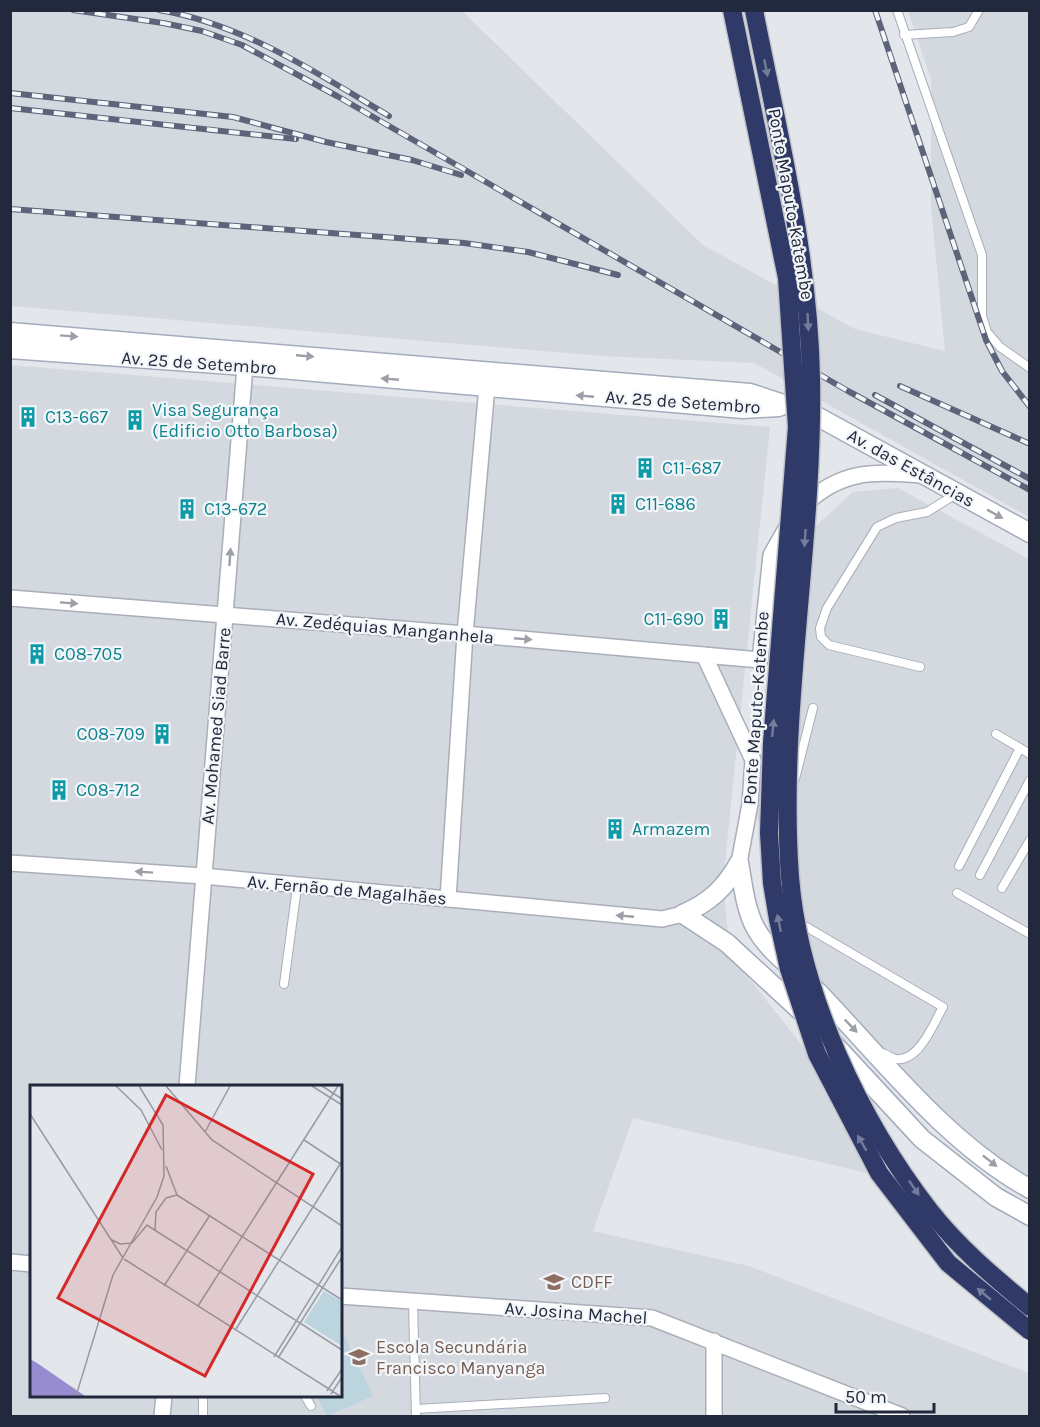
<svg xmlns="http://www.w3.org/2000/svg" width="1040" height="1427" viewBox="0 0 1040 1427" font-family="Karla,sans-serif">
<rect width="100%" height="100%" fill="#e3e7ec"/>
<g fill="#d4d9e0" fill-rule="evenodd">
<path d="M10,11h452l241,234 152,84 90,22 -14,-145v-127l-23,-68h121v506l-275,-154 -152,-7 -591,-50z"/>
<path d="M10,365l760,62 -47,455 7,72 144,183 -7,36 -234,-55 -40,113 156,35 280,107v43h-1018zM32,1086h308v310h-308z"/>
<path d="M898,488l131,71v627l-100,-83 -109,-119 -38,-68 -26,-103 24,-219 24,-57 49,-45z"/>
</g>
<path fill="#bcd4dd" d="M341,1329l32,67 -46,20 -10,-20h23z"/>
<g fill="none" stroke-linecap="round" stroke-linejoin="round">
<g stroke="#a9aeb8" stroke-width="10">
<g id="lane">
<path d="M897,10l85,245v61l5,16 13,15 30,21"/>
<path d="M904,35l49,-3 16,-5 10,-17"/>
<path d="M920,667l-91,-22 -8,-8 -1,-9 7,-20 50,-81 19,-9 31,-6 29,-18"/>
<path d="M996,734l34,20"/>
<path d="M795,779l18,-71"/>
<path d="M959,866l61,-118"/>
<path d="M980,875l50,-95"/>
<path d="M1002,888l28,-48"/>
<path d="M957,893l73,41"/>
<path d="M798,922l145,85c-9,16 -24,55 -47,52 -4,-1 -10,-5 -14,-6"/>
<path d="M284,984l13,-97"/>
<path d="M413,1303l3,113"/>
<path d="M203,1396v20"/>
<path d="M305,1396l6,10"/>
<path d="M416,1409l189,-11"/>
</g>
</g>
<g stroke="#a9aeb8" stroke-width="18">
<g id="street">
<path d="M803,506c39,-37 69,-34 119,-31"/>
<path d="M10,598l455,36 295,26 11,-105 17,-30"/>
<path d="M704,655l49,105 -3,44 -11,59"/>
<path d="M10,863l193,13 459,43 21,-5"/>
<path d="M448,899l17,-265 23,-259"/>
<path d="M187,1086l58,-720"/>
<path d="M10,1262l22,2"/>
<path d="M340,1296l312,22 250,98"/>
<path d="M162,1416l2,-20"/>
<path d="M714,1416v-75"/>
</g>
</g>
<g stroke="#a4acbb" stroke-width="21">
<g id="secondary">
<path d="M10,332l740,61 61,20 219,120"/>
<path d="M10,349l235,17 498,43 36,-2"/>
<path d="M739,863c4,21 6,46 17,66 15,26 43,43 64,65 65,68 126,148 210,195"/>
<path d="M683,914l44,29 79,73"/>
<path d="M683,914c27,-12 42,-26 56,-51"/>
<path d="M834,1044l88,95 74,58 34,19"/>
</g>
</g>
<use href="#lane" stroke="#fff" stroke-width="8"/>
<use href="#street" stroke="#fff" stroke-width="15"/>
<use href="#secondary" stroke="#fff" stroke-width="18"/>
<g stroke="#5d6479" stroke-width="6">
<g id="rail">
<path d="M73,10l90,13 39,8 40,14 95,51 511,295 182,99"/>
<path d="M159,10c84,14 158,63 230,106"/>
<path d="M875,10l111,330 16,31 28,36"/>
<path d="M10,93l223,24 93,25 86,18 49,15"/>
<path d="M10,108l286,31"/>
<path d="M10,209l454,34 64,9 90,23"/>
<path d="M900,386l130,58"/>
<path d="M875,395l155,84"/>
</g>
</g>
<use href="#rail" stroke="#f3f6f9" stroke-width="4" stroke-dasharray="11" stroke-linecap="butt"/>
<g stroke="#c1c3c9" stroke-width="21" stroke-linecap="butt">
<g id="highway-bridge">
<path d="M732,10l55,268 10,149 -25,316 -3,90 3,50 6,36 11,50 28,85 62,119 69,90 82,68"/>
<path d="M754,10c24,123 55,244 57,369 3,166 -33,332 -21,498 9,115 70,244 140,334 29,37 64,66 100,96"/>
</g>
</g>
<use href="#highway-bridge" stroke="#2f3a69" stroke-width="18"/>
</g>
<defs><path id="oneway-solid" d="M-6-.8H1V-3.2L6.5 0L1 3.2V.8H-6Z" transform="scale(1.5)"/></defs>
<g fill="#747c9b">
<use href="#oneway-solid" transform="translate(766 68) rotate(79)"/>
<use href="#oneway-solid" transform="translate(808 322) rotate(87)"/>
<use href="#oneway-solid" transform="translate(805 538) rotate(94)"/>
<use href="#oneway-solid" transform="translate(773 728) rotate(-85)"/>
<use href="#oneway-solid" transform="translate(779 923) rotate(-102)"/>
<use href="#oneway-solid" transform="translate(862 1143) rotate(-120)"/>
<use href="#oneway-solid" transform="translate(914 1188) rotate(56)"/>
<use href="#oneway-solid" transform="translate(984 1294) rotate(-140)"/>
</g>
<g fill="#9c9fa8">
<use href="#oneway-solid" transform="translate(69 336) rotate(4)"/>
<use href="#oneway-solid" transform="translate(305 356) rotate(5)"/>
<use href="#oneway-solid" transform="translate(390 379) rotate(-175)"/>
<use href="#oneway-solid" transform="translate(585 396) rotate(-175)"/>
<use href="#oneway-solid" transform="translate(995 514) rotate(29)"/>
<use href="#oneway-solid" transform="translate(230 557) rotate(-86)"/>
<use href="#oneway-solid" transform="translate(69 603) rotate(4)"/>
<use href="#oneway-solid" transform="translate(523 639) rotate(5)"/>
<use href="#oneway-solid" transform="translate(144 872) rotate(-176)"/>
<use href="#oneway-solid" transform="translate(625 916) rotate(-175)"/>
<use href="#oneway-solid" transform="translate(851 1026) rotate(46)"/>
<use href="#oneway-solid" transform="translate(990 1161) rotate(38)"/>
</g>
<defs>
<g id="building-bare" transform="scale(1.62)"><path d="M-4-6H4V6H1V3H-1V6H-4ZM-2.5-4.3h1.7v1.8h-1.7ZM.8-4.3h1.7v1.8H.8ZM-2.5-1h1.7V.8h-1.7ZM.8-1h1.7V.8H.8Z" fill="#0f9aa8" stroke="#f3f6f9" stroke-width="2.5" paint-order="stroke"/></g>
<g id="school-bare" transform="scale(1.62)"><path d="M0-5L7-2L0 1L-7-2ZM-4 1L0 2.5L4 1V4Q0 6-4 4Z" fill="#8d6e63" stroke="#f3f6f9" stroke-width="2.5" paint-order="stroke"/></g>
</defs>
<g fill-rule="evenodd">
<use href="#building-bare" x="28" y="417"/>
<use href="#building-bare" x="135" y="420"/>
<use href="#building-bare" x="645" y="468"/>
<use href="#building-bare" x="618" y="504"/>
<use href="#building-bare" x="187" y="509"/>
<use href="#building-bare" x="721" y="619"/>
<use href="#building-bare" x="37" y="654"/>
<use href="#building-bare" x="162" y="734"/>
<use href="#building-bare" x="59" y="790"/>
<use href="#building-bare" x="615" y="829"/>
<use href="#school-bare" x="554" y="1282"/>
<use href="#school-bare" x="359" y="1357"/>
</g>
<g text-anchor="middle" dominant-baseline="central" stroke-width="4.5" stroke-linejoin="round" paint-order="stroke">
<g font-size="18" fill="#23293d" stroke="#f3f6f9">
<text transform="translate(791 204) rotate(80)">Ponte Maputo-Katembe</text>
<text transform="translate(199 363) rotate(4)">Av. 25 de Setembro</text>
<text transform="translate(683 402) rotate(4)">Av. 25 de Setembro</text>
<text transform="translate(911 468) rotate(29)">Av. das Estâncias</text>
<text transform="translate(385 628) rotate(5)">Av. Zedéquias Manganhela</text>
<text transform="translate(756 708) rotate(-86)">Ponte Maputo-Katembe</text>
<text transform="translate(216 726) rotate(-85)">Av. Mohamed Siad Barre</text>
<text transform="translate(347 890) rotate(5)">Av. Fernão de Magalhães</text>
<text transform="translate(576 1313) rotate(4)">Av. Josina Machel</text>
</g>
<g font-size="18" fill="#0d838f" stroke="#f3f6f9" text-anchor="start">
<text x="152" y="410">Visa Segurança<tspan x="152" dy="21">(Edificio Otto Barbosa)</tspan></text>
<text x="45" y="417">C13-667</text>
<text x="662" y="468">C11-687</text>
<text x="635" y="504">C11-686</text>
<text x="204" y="509">C13-672</text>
<text x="704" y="619" text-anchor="end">C11-690</text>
<text x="54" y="654">C08-705</text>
<text x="145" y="734" text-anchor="end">C08-709</text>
<text x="76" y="790">C08-712</text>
<text x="632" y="829">Armazem</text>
</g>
<g font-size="18" fill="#785e54" stroke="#f3f6f9" text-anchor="start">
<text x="571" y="1282">CDFF</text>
<text x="376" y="1347">Escola Secundária<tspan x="376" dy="21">Francisco Manyanga</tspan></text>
</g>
</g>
<g transform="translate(30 1085)">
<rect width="312" height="312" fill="#e3e7ec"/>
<path d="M294,206l18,11v44l-38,-24z" fill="#bcd4dd"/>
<path d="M0,274l7,4 48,33h-55z" fill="#978cd0"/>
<path fill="none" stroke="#969ba6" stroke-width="1.5" d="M86,1l25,24 21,40M136,1l46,54 130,86M282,1l30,19M292,1l20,13M0,29l93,144M175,47l25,-46M274,55l38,25M147,110l165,105M136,113l11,-3 -11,-29M125,145l1,-18 10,-14M80,154l10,5 12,-1 15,-18 195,125M94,174l216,137M134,201l46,-71M168,221l140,-220M206,244l106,-168M244,272l68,-110M248,273l64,-101M297,306l15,-22M301,309l11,-17M46,311l37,-121 44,-78 7,-21 -1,-51 -24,-39"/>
<path fill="#d62828" fill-opacity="0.15" stroke="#d62828" stroke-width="3" d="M136,10l147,79 -108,202 -147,-78z"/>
<rect width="312" height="312" fill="none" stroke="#23293d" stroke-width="3"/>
</g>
<rect width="1040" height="1427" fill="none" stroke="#23293d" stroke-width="24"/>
<path d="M836 1403v9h98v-9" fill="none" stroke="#23293d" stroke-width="3"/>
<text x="845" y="1403" font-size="18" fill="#23293d" stroke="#f3f6f9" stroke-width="4.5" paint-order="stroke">50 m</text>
</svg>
